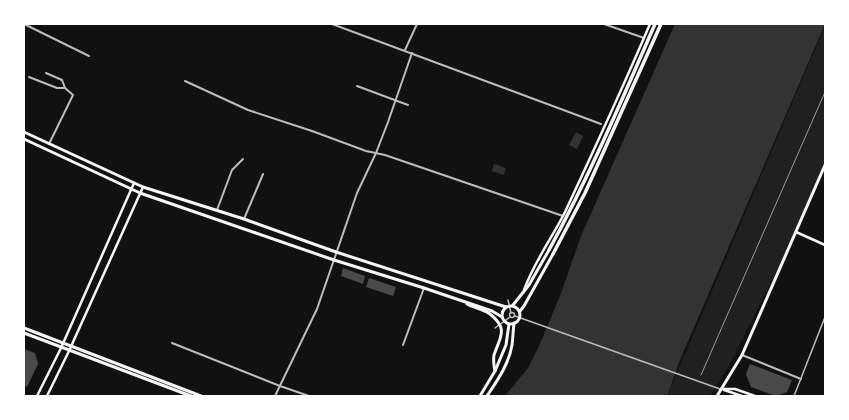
<svg xmlns="http://www.w3.org/2000/svg" width="849" height="420" viewBox="0 0 849 420" font-family="Montserrat,sans-serif">
<rect width="100%" height="100%" fill="#111"/>
<path fill="#202020" d="M825,26v137l-29,69 -67,134 -19,30h-43z"/>
<g fill="#333">
<path d="M675,24h150l-145,336 -13,36h-162l23,-28 11,-22 21,-50 21,-60z"/>
<path d="M576,132l7,4 -6,13 -8,-4z"/>
<path d="M494,164l12,4 -2,7 -12,-4z"/>
</g>
<g fill="#4a4a4a">
<path d="M343,268l22,8 -2,8 -22,-8z"/>
<path d="M369,278l27,9 -3,9 -27,-9z"/>
<path d="M24,349l11,4 3,11 -11,23 -3,-1z"/>
<path d="M750,364l42,16 -5,12 -11,4 -25,-9 -5,-13z"/>
</g>
<g fill="none" stroke-linecap="round" stroke-linejoin="round">
<g stroke="#bcbcbc" stroke-width="1.5">
<path d="M508,300l3,13"/>
<circle cx="512" cy="315" r="2.5"/>
<path d="M515,316l205,73"/>
<path d="M495,328l15,-11"/>
<path d="M794,396l31,-79"/>
</g>
<g stroke="#bcbcbc" stroke-width="2">
<path d="M24,24l65,32"/>
<path d="M332,24l269,100"/>
<path d="M604,24l40,14"/>
<path d="M405,50l12,-26"/>
<path d="M46,73l16,7 3,8 8,7 -24,49"/>
<path d="M29,77l28,11h8"/>
<path d="M185,81l63,29 64,21 54,20 19,4 178,61"/>
<path d="M357,86l51,19"/>
<path d="M217,210l15,-40 11,-11"/>
<path d="M244,219l19,-45"/>
<path d="M172,343l108,43 29,10"/>
<path d="M403,345l21,-57"/>
<path d="M742,355l59,24"/>
<path d="M275,396l42,-87 40,-116 19,-40 12,-31 24,-69"/>
</g>
<g stroke="#f5f5f5" stroke-width="2.5">
<path d="M796,232l29,13"/>
<path d="M524,290c10,-28 28,-52 41,-78 29,-62 58,-125 85,-188"/>
<path d="M722,389h13l20,7"/>
<path d="M724,390l18,6"/>
<path d="M37,396l24,-48 73,-165"/>
<path d="M47,396l22,-45 74,-164"/>
</g>
<g stroke="#f5f5f5" stroke-width="3">
<path d="M24,132l119,55 101,32 92,33 170,55"/>
<path d="M24,139l116,54 194,67 90,28 68,23 10,6"/>
<path d="M467,304c7,4 16,5 23,10 19,15 10,23 4,41 -1,5 0,11 1,16"/>
<path d="M24,328l177,68"/>
<path d="M24,333l167,63"/>
<path d="M717,396l25,-41 83,-190"/>
</g>
<g stroke="#f5f5f5" stroke-width="3">
<path d="M513,305l16,-20 20,-35"/>
<circle cx="511" cy="315" r="9"/>
<path d="M520,311l4,-5 29,-52"/>
<path d="M480,396l15,-25 11,-26 3,-21"/>
<path d="M487,396c10,-15 22,-32 25,-51 1,-7 1,-14 2,-22"/>
</g>
<g stroke="#f5f5f5" stroke-width="3.5">
<path d="M549,250c40,-73 73,-150 106,-226"/>
<path d="M553,254l32,-61 76,-169"/>
</g>
<path stroke="#9a9a9a" stroke-width="1" d="M701,375l124,-283"/>
</g>
<rect width="849" height="420" fill="none" stroke="#ffffff" stroke-width="50"/>
</svg>
